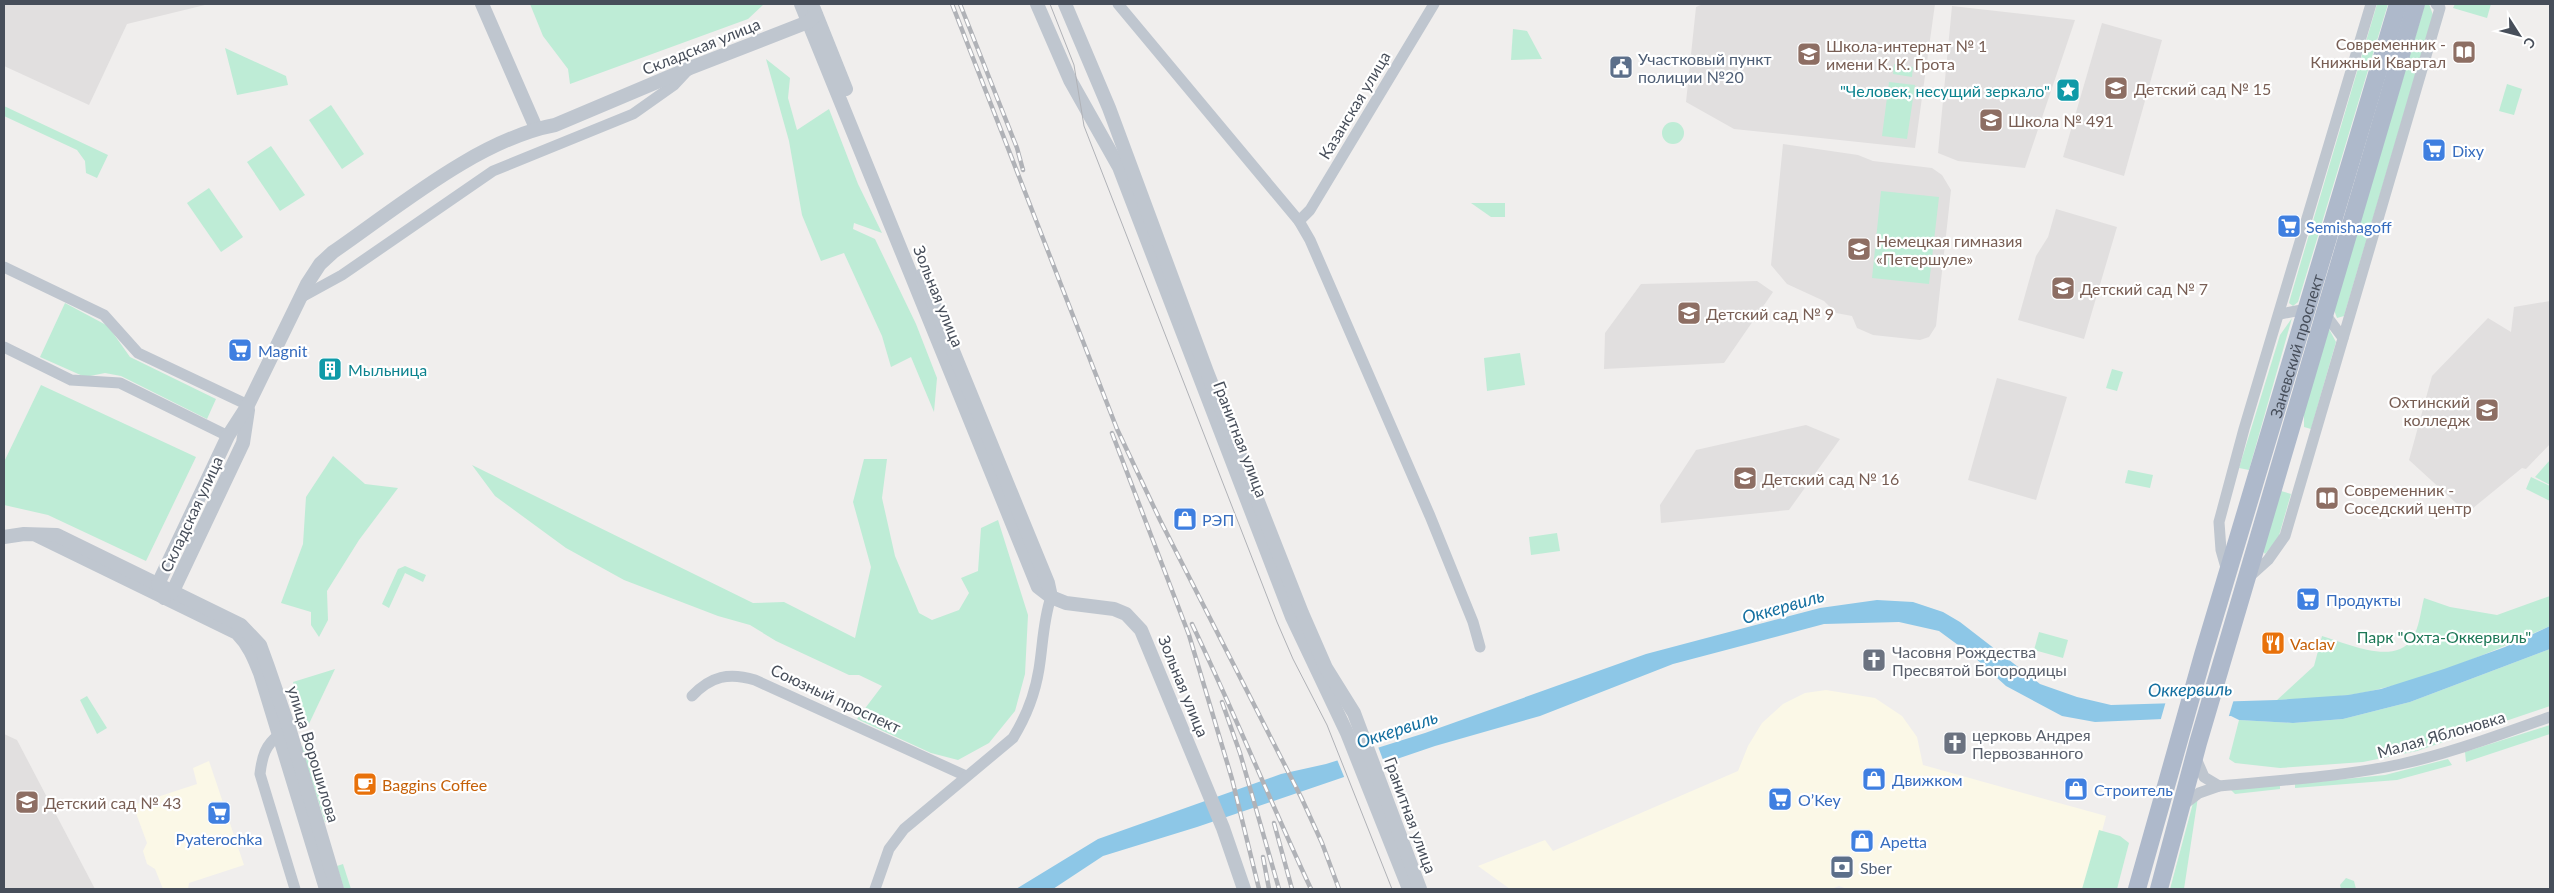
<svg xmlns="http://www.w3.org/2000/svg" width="2554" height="893" viewBox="0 0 2554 893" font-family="Lato,sans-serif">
<rect width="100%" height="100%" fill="#f0eeed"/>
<g fill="#fbf8e7">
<path d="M1826,690l49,8 27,18 15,21 6,28 183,51 -19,73h-240l-8,-3 -8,3h-321l-32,-23 67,-26 8,11 185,-80 10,-25 14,-23 21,-19 22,-11z"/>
<path d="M209,761l35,104 -55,18 -1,6h-25l-8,-20 -8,-5 -4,-13 4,-8 -14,-38 64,-21 -4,-16z"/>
</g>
<g fill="#e1dfdf">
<path d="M4,4h205l-82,20 -38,81 -85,-39z"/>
<path d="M1703,4h232l-20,144 -181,-19 -48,-27 10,-95z"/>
<path d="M1952,6l123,14 -50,148 -67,-7 -20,-8z"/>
<path d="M2102,23l60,17 -38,136 -61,-19z"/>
<path d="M1783,144l75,11 15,6 59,7 10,7 9,15 -15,136 -7,11 -9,3 -47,-5 -16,-7 -5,-12 -16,-3 -12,-12 -37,-17 -16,-19z"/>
<path d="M2056,209l61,18 -33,112 -66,-19 18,-64 12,-19z"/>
<path d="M1757,281l16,11 -49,71 -120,6 1,-36 36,-49z"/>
<path d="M2550,301v143l-24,25 -4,-1 -55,45 -58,-53 23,-84 56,-58 23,14 3,-25z"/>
<path d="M1997,378l70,19 -31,103 -68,-20z"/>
<path d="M1806,425l34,14 -51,71 -128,13 -1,-18 36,-55z"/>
<path d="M4,734l13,6 78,149h-91z"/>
</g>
<g fill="#beecd6">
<path d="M530,4h234l-16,15 -178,65 -2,-15 -25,-33z"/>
<path d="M2377,4h11l-90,298 -5,4 -4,-3 1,-4z"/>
<path d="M2425,4h4l4,11 -89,301 -7,2 -3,-8z"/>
<path d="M2455,4h36l-4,14 -34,-10z"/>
<path d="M1513,29l14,2 15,28 -31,1z"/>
<path d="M225,48l61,28 2,9 -51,10z"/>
<path d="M766,59l24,19 -2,20 9,32 32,-21 29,75 24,49 -28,-10 -1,6 22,10 41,85 21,54 -3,34 -23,-55 -20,10 -9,-31 -38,-83 -23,8 -19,-46 -13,-74z"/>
<path d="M1894,64l19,3 -1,10 -19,-3z"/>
<path d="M1889,82l26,3 -8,54 -25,-3z"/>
<path d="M2507,84l15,5 -8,26 -15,-4z"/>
<path d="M331,105l33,49 -22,15 -33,-49z"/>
<path d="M4,106l104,49 -11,23 -11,-5 -1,-12 -8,-11 -73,-34z"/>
<circle cx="1673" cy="133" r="11"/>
<path d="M271,146l34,49 -25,16 -33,-49z"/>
<path d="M209,188l34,49 -22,15 -34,-49z"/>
<path d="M1881,191l58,6 -10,87 -57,-6z"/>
<path d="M1471,203h34v14h-14z"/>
<path d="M65,303l43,23 22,31 86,42 -9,20 -86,-43 -16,-3 -20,4 -45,-20z"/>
<path d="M2292,318l-43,152 -10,-2 41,-133z"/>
<path d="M2329,329l7,13 -25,87 -7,-2v-15z"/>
<path d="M1520,353l5,32 -38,6 -3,-33z"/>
<path d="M2112,369l11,3 -6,19 -11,-3z"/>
<path d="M41,385l155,72 -50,104 -98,-46 -44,-10v-43z"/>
<path d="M333,456l32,28 33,4 -39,52 -32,51 1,29 -9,17 -8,-12v-13l-30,-9 22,-59 3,-47z"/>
<path d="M864,459h23l-5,39 13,58 24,57 13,7 27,-10 10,-17 -8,-15 17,-7 3,-43 17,-8 30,95 -3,59 -10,37 -26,32 -31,17 -27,-7 -74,-34 25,-33 -23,-11h-10l-73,-34 -26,-16 -32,-9 -94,-36 -58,-32 -71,-52 -23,-31 281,138 31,-1 71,36 16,-71 -18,-65z"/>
<path d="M2550,460v25l-15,-8z"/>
<path d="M2128,470l25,5 -3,13 -25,-5z"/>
<path d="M2531,477l19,9v15l-24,-12z"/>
<path d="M2281,491l10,3 -13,45 -13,15 -2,-3z"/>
<path d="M1557,533l3,18 -29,4 -2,-18z"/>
<path d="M405,566l21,9 -3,7 -18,-9 -16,35 -7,-4 16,-35z"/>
<path d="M2550,596v30c-62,28 -134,59 -201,69 -24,3 -49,4 -72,5l37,-34 8,-30c24,7 72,30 90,3 7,-10 9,-29 12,-41l26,9 47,8z"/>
<path d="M2039,632l29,8 -5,18 -29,-8z"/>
<path d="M2550,649v57l-133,45 -54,11 -83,6 -45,-5 -6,-4 10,-39 54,3 50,-4 67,-17z"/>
<path d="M335,669l-28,59 -14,-46z"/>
<path d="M87,696l20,32 -10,6 -17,-34z"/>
<path d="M2550,725v9l-84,28 -1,-10z"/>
<path d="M307,745l23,74 -5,3 -24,-75z"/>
<path d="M2448,759l4,6 -55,15 -102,8v-4l90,-9z"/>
<path d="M2280,785v4l-45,5 -4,-4z"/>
<path d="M2198,797l-14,92h-14l23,-86z"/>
<path d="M2099,830l21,6 9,7 -12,46h-35z"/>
<path d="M343,864l8,25h-7l-7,-23z"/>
<path d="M2346,878l8,3 2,8h-15l-1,-4z"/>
</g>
<path fill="#8dc7e7" d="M1877,600l36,2 30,10 17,10 80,62 37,13 34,8 166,-5 71,-5 33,-6 63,-20 61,-22 45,-21v23l-140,53 -67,17 -50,4 -54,-3 -8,-4 -136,6 -33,-6 -56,-30 -33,-30 -34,-25 -40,-9 -75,2 -151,40 -133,52 -105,30 -238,81 -94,29 -50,33h-37l82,-50 183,-65 45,-10 99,-31 221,-79 174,-46z"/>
<g fill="#f0eeed">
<path d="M2234,699l-6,20 -68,3 6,-21z"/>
<path d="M1377,744l8,21 -40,14 -9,-22z"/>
</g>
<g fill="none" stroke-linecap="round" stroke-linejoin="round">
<g stroke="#bfc6cf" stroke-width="11">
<path d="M1118,4l181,217 11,19 120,276 43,106 7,25"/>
<path d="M1299,221l11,-11 124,-206"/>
<path d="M4,267l100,48 34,38 110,52"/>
<path d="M300,298l42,-23 151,-104 140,-57 41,-29 14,-15"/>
<path d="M2280,314l27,-5"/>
<path d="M2325,314l18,24"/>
<path d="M4,347l67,33 49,3 108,53"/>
<path d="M2227,571l-6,-21 -2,-28 25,-93 127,-425"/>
<path d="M2248,578l20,-18 17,-24 155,-528 -4,-4"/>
<path d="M692,696c19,-20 37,-24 63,-16l211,96"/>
<path d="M279,735c-14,10 -17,22 -19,39l35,115"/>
<path d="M2195,756l9,21 15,9"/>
<path d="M2182,806l17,-13 20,-7c61,-6 123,-9 182,-22 51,-11 100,-30 149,-47"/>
<path d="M875,889l14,-40 15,-20 109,-91c13,-21 22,-44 26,-69 4,-25 4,-48 12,-72"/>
</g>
<g stroke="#bfc6cf" stroke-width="14">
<path d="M482,4l54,124"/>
<path d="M801,4l237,583 13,10 15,6 48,6 12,5 15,16 82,198 21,61"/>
<path d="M1037,4l33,76 49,87 173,450 55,116 62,156"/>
<path d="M1065,4l44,104 98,264 95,241 24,55 28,45 66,176"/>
<path d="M814,9l32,80"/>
<path d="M922,275l126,308 3,14"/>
<path d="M38,536l199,97c12,12 17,25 23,40l66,216"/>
<path d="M4,537l20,-3 33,1 184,90 19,20 8,22 22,64 47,158"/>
<path d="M167,596l6,-5 70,-148 5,-33"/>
<path d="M164,598l-6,-14 70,-148 20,-31 59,-121 13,-20 13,-12c64,-44 146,-113 222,-127l135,-57 118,-46 8,-7"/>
</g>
<g stroke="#aeb9cb" stroke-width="18">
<path id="s1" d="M2137,889l66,-234 195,-651"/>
<path d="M2159,889l39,-146 218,-739"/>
</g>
<path stroke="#b0b2b7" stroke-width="1" d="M1050,4l24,61 10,61 193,496 16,37 34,66 65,164"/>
<g stroke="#b0b2b7" stroke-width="4.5">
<g id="rail">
<path d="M952,4l165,425 43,91 141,277 21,46 17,46"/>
<path d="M960,4l57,144 6,22"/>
<path d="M1112,433l77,202 43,144 27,110"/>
<path d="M1192,624c42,88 78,177 119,265"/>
<path d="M1222,702l18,51 39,136"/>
<path d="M1274,823l18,66"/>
<path d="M1263,857l6,32"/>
</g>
</g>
<use href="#rail" stroke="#fff" stroke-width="2.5" stroke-dasharray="8" stroke-linecap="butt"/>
</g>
<defs>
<g id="library-square" transform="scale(1.25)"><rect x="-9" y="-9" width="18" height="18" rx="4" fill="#8d6e63" stroke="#fff"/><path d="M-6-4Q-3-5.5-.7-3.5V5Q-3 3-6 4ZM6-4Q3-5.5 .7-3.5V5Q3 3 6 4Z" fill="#fff"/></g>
<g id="school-square" transform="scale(1.25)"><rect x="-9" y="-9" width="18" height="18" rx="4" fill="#8d6e63" stroke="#fff"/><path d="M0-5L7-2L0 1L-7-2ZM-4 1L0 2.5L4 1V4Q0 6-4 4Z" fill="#fff"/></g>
<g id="civic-square" transform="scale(1.25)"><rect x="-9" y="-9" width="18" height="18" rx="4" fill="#5c6f8a" stroke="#fff"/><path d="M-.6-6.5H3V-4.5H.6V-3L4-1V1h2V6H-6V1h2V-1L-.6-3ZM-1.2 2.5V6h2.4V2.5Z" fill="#fff"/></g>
<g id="sight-square" transform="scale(1.25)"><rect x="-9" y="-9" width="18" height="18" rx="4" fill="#0f9aa8" stroke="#fff"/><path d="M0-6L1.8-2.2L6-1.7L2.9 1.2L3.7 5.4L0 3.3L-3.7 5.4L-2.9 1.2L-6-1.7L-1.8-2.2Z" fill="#fff"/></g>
<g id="supermarket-square" transform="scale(1.25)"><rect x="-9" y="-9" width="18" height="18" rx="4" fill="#3f7fe0" stroke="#fff"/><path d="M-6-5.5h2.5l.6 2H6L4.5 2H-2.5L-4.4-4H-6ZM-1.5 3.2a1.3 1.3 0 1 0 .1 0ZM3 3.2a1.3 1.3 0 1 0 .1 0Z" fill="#fff"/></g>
<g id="building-square" transform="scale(1.25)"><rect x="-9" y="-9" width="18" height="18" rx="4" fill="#0f9aa8" stroke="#fff"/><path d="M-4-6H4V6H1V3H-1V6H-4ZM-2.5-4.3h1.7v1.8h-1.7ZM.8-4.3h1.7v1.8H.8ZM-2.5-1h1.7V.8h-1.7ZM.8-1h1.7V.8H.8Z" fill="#fff"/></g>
<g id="university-square" transform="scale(1.25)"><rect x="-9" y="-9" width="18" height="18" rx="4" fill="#8d6e63" stroke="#fff"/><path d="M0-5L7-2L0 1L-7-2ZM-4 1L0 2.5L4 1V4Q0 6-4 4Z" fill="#fff"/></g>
<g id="shop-square" transform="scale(1.25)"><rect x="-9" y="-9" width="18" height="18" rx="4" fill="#3f7fe0" stroke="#fff"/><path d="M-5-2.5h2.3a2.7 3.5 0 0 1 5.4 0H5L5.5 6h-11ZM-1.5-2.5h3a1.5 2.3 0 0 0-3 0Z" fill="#fff"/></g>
<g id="restaurant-square" transform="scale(1.25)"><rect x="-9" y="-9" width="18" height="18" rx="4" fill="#e8710a" stroke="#fff"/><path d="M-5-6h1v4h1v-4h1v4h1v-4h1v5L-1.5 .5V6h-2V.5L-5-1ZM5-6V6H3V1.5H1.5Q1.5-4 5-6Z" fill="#fff"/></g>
<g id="church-square" transform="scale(1.25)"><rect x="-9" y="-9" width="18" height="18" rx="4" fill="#6b7280" stroke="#fff"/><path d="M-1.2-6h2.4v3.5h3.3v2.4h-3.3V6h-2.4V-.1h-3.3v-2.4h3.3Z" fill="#fff"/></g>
<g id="cafe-square" transform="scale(1.25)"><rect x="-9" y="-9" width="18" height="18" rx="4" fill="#e8710a" stroke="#fff"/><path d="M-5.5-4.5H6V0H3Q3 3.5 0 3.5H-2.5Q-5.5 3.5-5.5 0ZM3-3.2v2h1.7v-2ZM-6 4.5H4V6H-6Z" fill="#fff"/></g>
<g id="bank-square" transform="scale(1.25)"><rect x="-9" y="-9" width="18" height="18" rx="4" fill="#5c6f8a" stroke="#fff"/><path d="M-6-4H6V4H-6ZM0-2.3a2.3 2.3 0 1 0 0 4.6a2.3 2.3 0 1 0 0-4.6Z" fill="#fff"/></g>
</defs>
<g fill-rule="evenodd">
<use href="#library-square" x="2464" y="52"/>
<use href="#school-square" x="1809" y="54"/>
<use href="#civic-square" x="1621" y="67"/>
<use href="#school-square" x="2116" y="88"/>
<use href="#sight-square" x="2068" y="90"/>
<use href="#school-square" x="1991" y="120"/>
<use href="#supermarket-square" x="2434" y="150"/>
<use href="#supermarket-square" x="2289" y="226"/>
<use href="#school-square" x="1859" y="249"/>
<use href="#school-square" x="2063" y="288"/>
<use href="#school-square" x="1689" y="313"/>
<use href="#supermarket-square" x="240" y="350"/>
<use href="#building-square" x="330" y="369"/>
<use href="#university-square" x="2487" y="410"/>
<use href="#school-square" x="1745" y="478"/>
<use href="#library-square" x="2327" y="498"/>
<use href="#shop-square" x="1185" y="519"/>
<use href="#supermarket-square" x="2308" y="599"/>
<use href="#restaurant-square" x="2273" y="643"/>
<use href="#church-square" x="1874" y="660"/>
<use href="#church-square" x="1955" y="743"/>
<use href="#shop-square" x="1874" y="779"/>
<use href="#cafe-square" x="365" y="784"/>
<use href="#shop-square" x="2076" y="789"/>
<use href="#supermarket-square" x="1780" y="799"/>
<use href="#school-square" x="27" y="802"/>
<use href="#supermarket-square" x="219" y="813"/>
<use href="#shop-square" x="1862" y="841"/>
<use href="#bank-square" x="1842" y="867"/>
</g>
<g text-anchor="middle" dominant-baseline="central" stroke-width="4.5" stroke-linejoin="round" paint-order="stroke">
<g font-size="16" fill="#785e54" stroke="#fff" text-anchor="start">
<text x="2446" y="43" text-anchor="end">Современник -<tspan x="2446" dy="18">Книжный Квартал</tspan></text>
<text x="1826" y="45">Школа-интернат № 1<tspan x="1826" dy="18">имени К. К. Грота</tspan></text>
<text x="2134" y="88">Детский сад № 15</text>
<text x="2008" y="120">Школа № 491</text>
<text x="1876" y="240">Немецкая гимназия<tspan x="1876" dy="18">«Петершуле»</tspan></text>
<text x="2080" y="288">Детский сад № 7</text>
<text x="1706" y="313">Детский сад № 9</text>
<text x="2470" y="401" text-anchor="end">Охтинский<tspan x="2470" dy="18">колледж</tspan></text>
<text x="1762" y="478">Детский сад № 16</text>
<text x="2344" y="489">Современник -<tspan x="2344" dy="18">Соседский центр</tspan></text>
<text x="44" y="802">Детский сад № 43</text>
</g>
<g font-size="16" fill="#474e5a" stroke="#fff">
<text transform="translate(701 46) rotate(-22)">Складская улица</text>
<text transform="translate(1354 105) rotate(-59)">Казанская улица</text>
<text transform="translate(939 296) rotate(68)">Зольная улица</text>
<text stroke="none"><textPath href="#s1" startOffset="566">Заневский проспект</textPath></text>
<text transform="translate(1241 439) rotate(69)">Гранитная улица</text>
<text transform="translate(191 514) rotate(-65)">Складская улица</text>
<text transform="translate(1184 686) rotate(68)">Зольная улица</text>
<text transform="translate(836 698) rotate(25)">Союзный проспект</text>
<text transform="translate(2441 734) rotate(-16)">Малая Яблоновка</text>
<text transform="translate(314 754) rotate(73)">улица Ворошилова</text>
<text transform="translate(1411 815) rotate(70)">Гранитная улица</text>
</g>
<g font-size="16" fill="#4e5e75" stroke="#fff" text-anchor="start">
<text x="1638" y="58">Участковый пункт<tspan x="1638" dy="18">полиции №20</tspan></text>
<text x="1860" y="867">Sber</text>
</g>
<g font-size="16" fill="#0d838f" stroke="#fff" text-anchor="end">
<text x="2050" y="90">"Человек, несущий зеркало"</text>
<text x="348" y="369" text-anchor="start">Мыльница</text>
</g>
<g font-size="16" fill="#366cbe" stroke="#fff" text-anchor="start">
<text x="2452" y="150">Dixy</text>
<text x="2306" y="226">Semishagoff</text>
<text x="258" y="350">Magnit</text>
<text x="1202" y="519">РЭП</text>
<text x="2326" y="599">Продукты</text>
<text x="1892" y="779">Движком</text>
<text x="2094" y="789">Строитель</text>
<text x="1798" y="799">O’Key</text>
<text x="219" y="838" text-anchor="middle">Pyaterochka</text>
<text x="1880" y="841">Apetta</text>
</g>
<g font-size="16" fill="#1c7756" stroke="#fff">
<text x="2444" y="636">Парк "Охта-Оккервиль"</text>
</g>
<g font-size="16" fill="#c56008" stroke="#fff" text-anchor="start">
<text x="2290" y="643">Vaclav</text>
<text x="382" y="784">Baggins Coffee</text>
</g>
<g font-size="16" fill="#5b616d" stroke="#fff" text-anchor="start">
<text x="1892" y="651">Часовня Рождества<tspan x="1892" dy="18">Пресвятой Богородицы</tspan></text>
<text x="1972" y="734">церковь Андрея<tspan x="1972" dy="18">Первозванного</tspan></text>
</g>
<g font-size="18" font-style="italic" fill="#146fa0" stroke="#fff">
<text transform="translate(1783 606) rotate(-16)">Оккервиль</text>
<text transform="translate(2190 689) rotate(-1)">Оккервиль</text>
<text transform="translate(1397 729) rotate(-18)">Оккервиль</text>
</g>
</g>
<rect width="2554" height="893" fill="none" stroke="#474e5a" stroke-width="10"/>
<g transform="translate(2519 35) rotate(126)" stroke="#ffffff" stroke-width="4" paint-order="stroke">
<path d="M0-4L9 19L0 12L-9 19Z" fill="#474e5a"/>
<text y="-8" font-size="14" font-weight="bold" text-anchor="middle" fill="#474e5a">С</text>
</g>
</svg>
